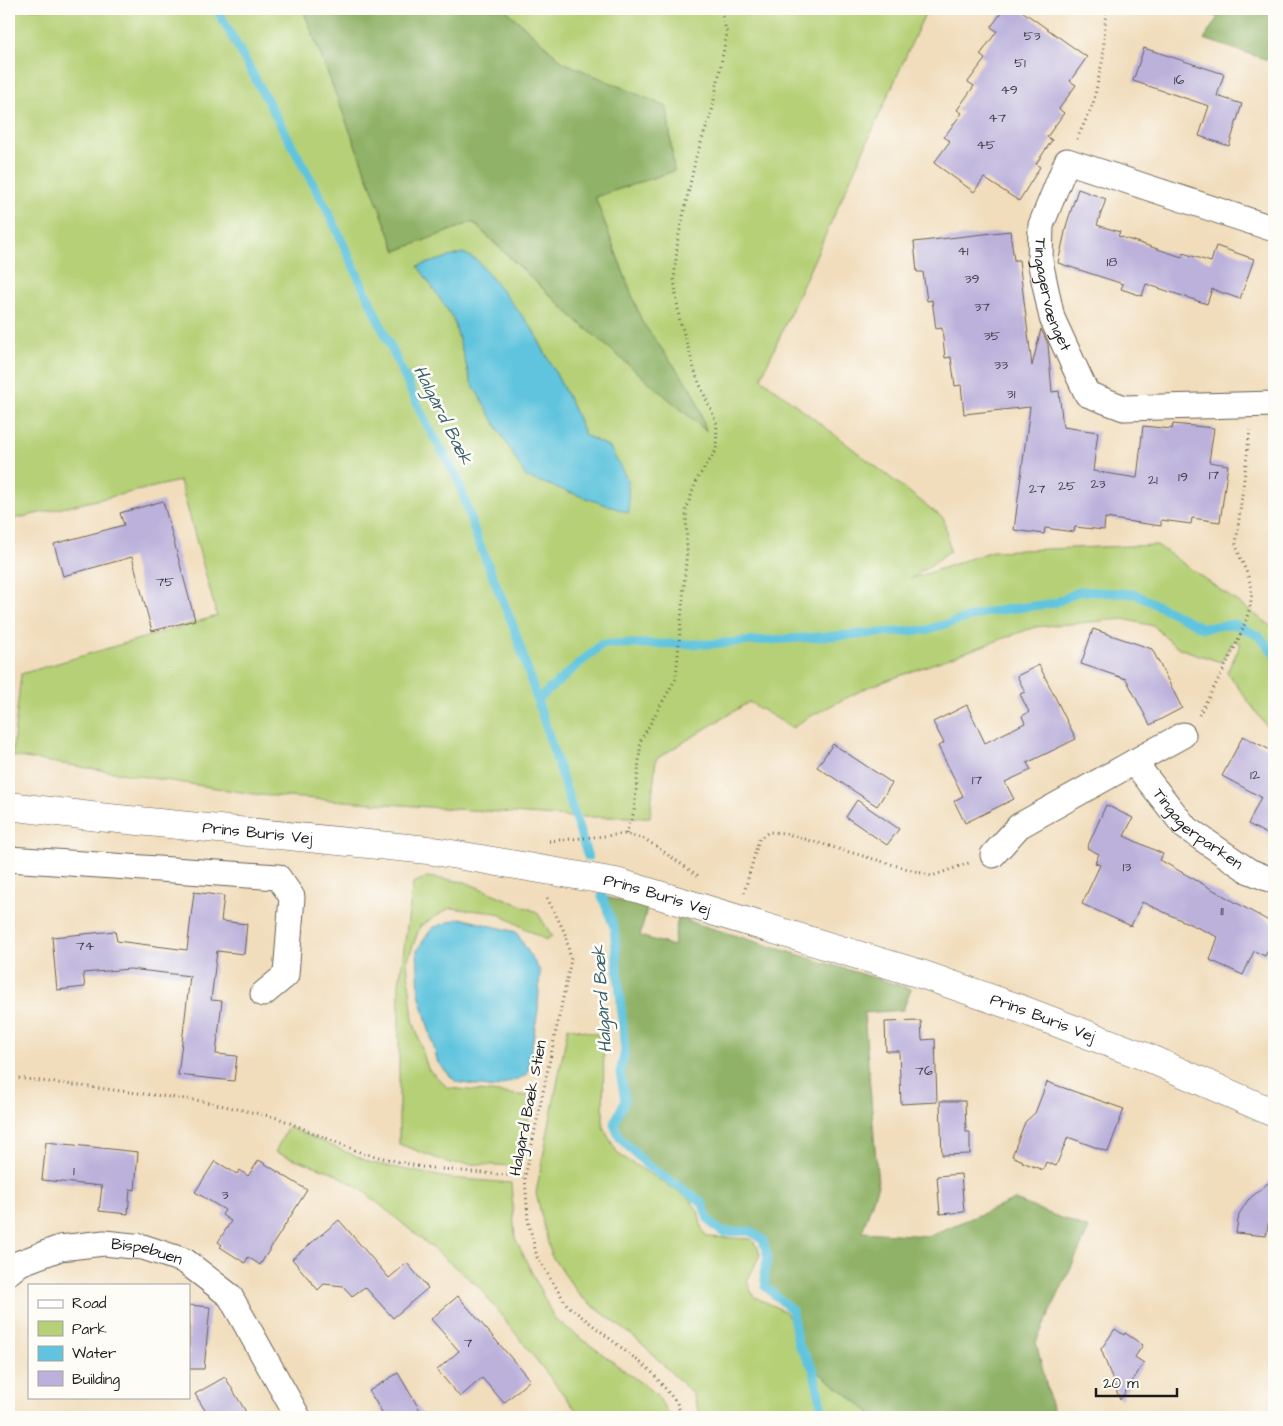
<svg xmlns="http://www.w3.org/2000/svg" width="1283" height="1426" viewBox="0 0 1283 1426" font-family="'Architects Daughter',sans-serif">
<rect width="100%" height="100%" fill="#fdfcf7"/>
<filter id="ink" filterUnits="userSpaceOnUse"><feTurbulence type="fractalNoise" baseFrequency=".02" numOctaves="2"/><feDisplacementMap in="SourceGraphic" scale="10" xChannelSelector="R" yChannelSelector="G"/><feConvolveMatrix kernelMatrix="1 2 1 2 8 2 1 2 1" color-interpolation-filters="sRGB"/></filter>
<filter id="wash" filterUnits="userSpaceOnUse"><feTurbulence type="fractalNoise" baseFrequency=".0096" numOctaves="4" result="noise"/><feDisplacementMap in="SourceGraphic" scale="20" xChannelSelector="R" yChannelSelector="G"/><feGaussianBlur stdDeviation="1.12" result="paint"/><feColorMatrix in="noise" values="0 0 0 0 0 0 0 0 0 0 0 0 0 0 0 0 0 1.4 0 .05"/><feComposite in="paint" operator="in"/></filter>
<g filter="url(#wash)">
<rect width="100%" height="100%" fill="#f1ddbc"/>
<g fill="#b5d076" stroke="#687649" fill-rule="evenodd">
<path d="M9,9h294l93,242 76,-29 103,97 131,111 -12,-37 -52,-71 -47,-125 79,-26 -7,-63 -104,-46 -58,-53h422l-166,369 183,141 6,32 -39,28 81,-28 165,-6 117,83v104l-7,-5 -40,-55 14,-28 -7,-4 -13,22 -40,-13 -12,-8 -15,-15 -31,-7 -88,8 -169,61 -61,31 -12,9 -44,-26 -93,57 -6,58h-81l-309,-22 -248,-39 9,-82 196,-58 -37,-135 -171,39zM419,266l113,62 38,73 15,34 25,13 -139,-66 -18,-64z"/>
<path d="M1191,9h32l-5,8z"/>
<path d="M427,877l38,5 72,30 15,24 -6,4 -49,-27 -47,-5 -30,18 -13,36 6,58 15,49 20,19 82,8 -1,20 -14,50 -66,-3 -50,-19v-159l14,-102z"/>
<path d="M568,1027l36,9 -1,91 15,27 72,45 8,12 4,18 5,8 44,2 7,9 2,7 -13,26 6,15 33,16 27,56 57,44 2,5h-171l-9,-24 -54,-53 -58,-44 -29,-41 -15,-62z"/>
<path d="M288,1127l84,36 77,15 62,5 4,55 39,80 103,77 13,22h-94l-1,-8 -97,-123 -117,-97 -29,-17 -57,-20z"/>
</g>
<g fill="#90b267" stroke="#566742">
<path d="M303,9h202l58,53 104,45 7,64 -79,26 47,125 52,71 12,38 -131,-112 -102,-97 -77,29z"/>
<path d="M1223,9h51v53l-70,-23z"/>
<path d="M602,896l45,12 -7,28 33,10 5,-28 233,71 -8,21 -39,3 14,172 -16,47 66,4 87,-36 74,29 -53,113 18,75h-182l-2,-5 -57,-44 -15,-24 -6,-34 -26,-23 -2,-14 4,-16 -5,-17 -13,-9 -27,1 -9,-6 -6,-7 -6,-17 -54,-36 -28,-28 -6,-14 11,-24 -5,-27 5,-22 -11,-123z"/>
</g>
<g fill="#60c4de" stroke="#3e707d">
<path d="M463,253l14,7 55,68 38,73 15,34 25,13 18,33 1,32 -103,-36 -55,-95 -18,-64 -35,-52z"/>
<path d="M460,918l56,14 24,39 -2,39 -11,65 -33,13 -38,-6 -18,-19 -19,-70 -2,-43 15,-22z"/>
</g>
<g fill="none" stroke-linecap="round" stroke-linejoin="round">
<g stroke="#60c4de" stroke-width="9">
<path d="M217,9l110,200 99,214 31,54 20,61 37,90 74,229"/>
<path d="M537,700l65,-56h108l216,-14 62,-18 67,-9 25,-12 55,3 68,34 31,-4 25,12 15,17"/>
<path d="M602,896l12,31 11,124 -5,22 5,27 -11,24 6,14 28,28 54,36 6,17 6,7 9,6 27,-1 13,9 5,17 -4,16 2,14 26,23 6,34 15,24 11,49"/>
</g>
</g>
<g id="blocks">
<g fill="#bbb1db">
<path d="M1004,9h15l68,48 -17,24 6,4 -17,24 5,4 -17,24 5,3 -16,24 4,3 -21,34 -35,-23 -10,14 -40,-29 16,-22 -6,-4 18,-24 -5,-3 17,-24 -6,-4 17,-23 -5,-4 17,-24 -6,-4z"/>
<path d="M1144,48l80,26 -7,22 25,8 -13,42 -30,-10 10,-30 -76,-25z"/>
<path d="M1078,189l28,10 -9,26 23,7 -2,4 64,21 1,-4 28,9 5,-16 38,13 -14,40 -28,-10 -5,15 -61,-20 -4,12 -21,-7 2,-5 -65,-21 9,-40z"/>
<path d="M1010,231l4,29h5l13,106 9,-37 7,15 4,48 7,-1 4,36 35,5 -5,39 44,7 6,-52 29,3 1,-5 41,4 -5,34 19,3 -8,57 -28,-4 -1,6 -30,-4v6l-56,-8 -1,12 -29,-3 -1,5 -29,-4 -1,6 -30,-4 16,-123 -66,7 -3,-29 -6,1 -4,-29 -6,1 -3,-30 -6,1 -4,-29 -5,1 -4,-29h-6l-3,-30z"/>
<path d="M163,501l32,119 -43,11 -20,-74 -69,19 -9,-32 70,-19 -4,-12z"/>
<path d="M1093,629l59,20 30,59 -32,17 -24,-46 -45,-15z"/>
<path d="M1039,665l37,74 -49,24 4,7 -26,12 9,17 -49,24 -11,-22 9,-5 -25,-50 6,-3 -11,-21 34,-17 18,38 40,-20 -3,-7 7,-4 -9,-18 5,-2 -8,-16z"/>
<path d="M1243,736l31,16v86l-26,-14 13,-27 -39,-21z"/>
<path d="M833,744l59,39 -15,23 -60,-39z"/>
<path d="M857,800l42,29 -12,16 -41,-28z"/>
<path d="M1106,805l27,13 -9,18 39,18 -3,6 114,64v15l-9,17 -11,-5 -11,24 -33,-15 8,-23 -76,-35 -11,24 -49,-22 18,-39 -5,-2 4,-9 -12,-6z"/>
<path d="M194,892l30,4 -3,25 26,3 -3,30 -27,-3 -6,49 11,1 -6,53 21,2 -3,25 -56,-6 12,-99 -60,-7 -47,4 2,14 -28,3 -5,-53 63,-6 2,10 70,9z"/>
<path d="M921,1021l1,19 13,-1 2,63 -36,2 -2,-53h-13l-1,-29z"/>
<path d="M1047,1082l77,27 -16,43 -40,-15 -12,29 -10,-4 -3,8 -21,-8 1,-1 -11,-5 13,-34 10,-9z"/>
<path d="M940,1101h25l1,31h4v22l-28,1z"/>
<path d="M46,1142l92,10 -3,38 -5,-1 -2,25 -29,-3 3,-25 -60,-6z"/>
<path d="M259,1160l48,30 -47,75 -12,-8 -3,6 -25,-16 2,-2 -4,-3 13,-21 -9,-6 3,-5 -30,-18 20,-31 22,13 3,-4 8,6z"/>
<path d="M961,1174l3,38 -24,2 -3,-38z"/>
<path d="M1274,1178v39l-5,3 -3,16 -30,-3 3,-19 9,-14z"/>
<path d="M339,1220l50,58 18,-15 21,25 -35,30 -28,-31 -13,9 -9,-10 -19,-2 -6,6 -26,-31z"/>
<path d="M458,1296l72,84 -26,23 -22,-25 -22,19 -23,-27 22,-19 -28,-32z"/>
<path d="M189,1305l21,2 -6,62h-15z"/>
<path d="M1115,1329l9,6 1,-2 18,12 -8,12 9,6 -24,37 -19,-51z"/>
<path d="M398,1373l26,44h-39l-16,-26z"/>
<path d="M225,1377l24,40h-40l-14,-23z"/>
</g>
</g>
</g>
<g filter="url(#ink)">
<use href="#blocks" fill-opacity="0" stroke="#676054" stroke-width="1"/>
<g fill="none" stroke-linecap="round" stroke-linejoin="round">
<g stroke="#676054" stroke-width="27">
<g id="minor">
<path id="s1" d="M1274,229l-207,-68 -26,64 -1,36 12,57 35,76 37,14 150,-4"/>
<path d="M1134,762l49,-27"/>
<path id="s2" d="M993,855l26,-29 115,-64 51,65 64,44 25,10"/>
<path d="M9,859l269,18 14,20 -6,78 -23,19"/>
<path id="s3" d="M9,1272l11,-9 40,-15 44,-5 39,4 42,14 45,35 68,121"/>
</g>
</g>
<g stroke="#676054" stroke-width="29">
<g id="tertiary">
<path id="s4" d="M9,806l90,11 329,33 188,32 308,93 97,34 125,48 128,56"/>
</g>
</g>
<g stroke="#676054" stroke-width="3" stroke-dasharray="1 4" stroke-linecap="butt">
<path d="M1077,139l16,-35 10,-46 3,-49"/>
<path d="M1199,715c14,-27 58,-99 52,-127 -2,-15 -12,-29 -15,-44l14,-114"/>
<path d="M626,834l8,-22 7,-72 35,-62 11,-128 -1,-40 11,-31 19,-28 1,-27 -20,-46 -18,-61 -5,-38 4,-40 18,-82 16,-46 15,-78 -7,-24"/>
<path d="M549,841l77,-7 19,5 55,38"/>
<path d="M744,893l15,-54 10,-7 15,1 148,43 37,-13"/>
<path d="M547,898l18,35 6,27 -46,217 3,43 9,37 30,48 84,66 26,32 5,14"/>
<path d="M9,1077l193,24 76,17 84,35 59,14 104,10"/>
</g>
<use href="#minor" stroke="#fff" stroke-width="25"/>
<use href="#tertiary" stroke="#fff" stroke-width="28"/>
</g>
</g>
<g text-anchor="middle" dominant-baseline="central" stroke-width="5" stroke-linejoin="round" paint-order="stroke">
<g font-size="14" fill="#44414c">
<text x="1032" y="36">53</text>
<text x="1020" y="63">51</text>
<text x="1179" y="80">16</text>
<text x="1009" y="90">49</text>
<text x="997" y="118">47</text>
<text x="986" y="145">45</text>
<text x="963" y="251">41</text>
<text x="1112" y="262">18</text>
<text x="972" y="279">39</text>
<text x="982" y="307">37</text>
<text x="992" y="336">35</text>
<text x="1001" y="365">33</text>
<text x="1011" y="394">31</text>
<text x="1214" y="475">17</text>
<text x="1183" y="477">19</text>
<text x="1153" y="480">21</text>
<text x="1098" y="484">23</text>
<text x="1067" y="486">25</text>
<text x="1037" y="489">27</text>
<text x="165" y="582">75</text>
<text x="1255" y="775">12</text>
<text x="977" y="780">17</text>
<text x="1127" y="867">13</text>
<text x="1222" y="911">11</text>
<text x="85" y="946">74</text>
<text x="924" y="1071">76</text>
<text x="74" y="1171">1</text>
<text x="225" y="1195">3</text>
<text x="468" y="1343">7</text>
</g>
<g font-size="16" fill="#1c1c1c" stroke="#fdfcf7">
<text stroke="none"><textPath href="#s1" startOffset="358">Tingagervænget</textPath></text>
<text stroke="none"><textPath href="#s2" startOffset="264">Tingagerparken</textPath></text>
<text stroke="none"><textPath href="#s4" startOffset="250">Prins Buris Vej</textPath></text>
<text stroke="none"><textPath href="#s4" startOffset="655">Prins Buris Vej</textPath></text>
<text stroke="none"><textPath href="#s4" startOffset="1060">Prins Buris Vej</textPath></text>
<text transform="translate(528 1108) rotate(-79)">Halgård Bæk Stien</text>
<text stroke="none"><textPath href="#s3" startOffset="145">Bispebuen</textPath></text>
</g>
<g font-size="18" font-style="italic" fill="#375f6a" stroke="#fdfcf7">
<text transform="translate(443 415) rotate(63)">Halgård Bæk</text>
<text transform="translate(602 999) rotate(-94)">Halgård Bæk</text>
</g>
</g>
<rect width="1283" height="1426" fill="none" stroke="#fdfcf7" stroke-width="30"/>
<rect x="28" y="1284" width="162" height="115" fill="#fdfcf7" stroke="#a3a29f"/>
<rect x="38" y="1300" width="25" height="8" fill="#ffffff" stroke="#a3a29f"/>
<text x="72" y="1308" font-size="15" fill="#1c1c1c">Road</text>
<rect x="38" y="1321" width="25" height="15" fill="#b5d076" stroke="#a3a29f"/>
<text x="72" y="1334" font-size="15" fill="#1c1c1c">Park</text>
<rect x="38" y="1346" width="25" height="15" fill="#60c4de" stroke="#a3a29f"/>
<text x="72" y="1358" font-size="15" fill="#1c1c1c">Water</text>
<rect x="38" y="1371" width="25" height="15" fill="#bbb1db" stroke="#a3a29f"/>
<text x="72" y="1384" font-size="15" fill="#1c1c1c">Building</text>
<path d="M1096 1388v8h81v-8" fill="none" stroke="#1c1c1c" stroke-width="2.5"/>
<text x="1103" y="1388" font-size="15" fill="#1c1c1c" stroke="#fdfcf7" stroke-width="4" paint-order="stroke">20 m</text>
</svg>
